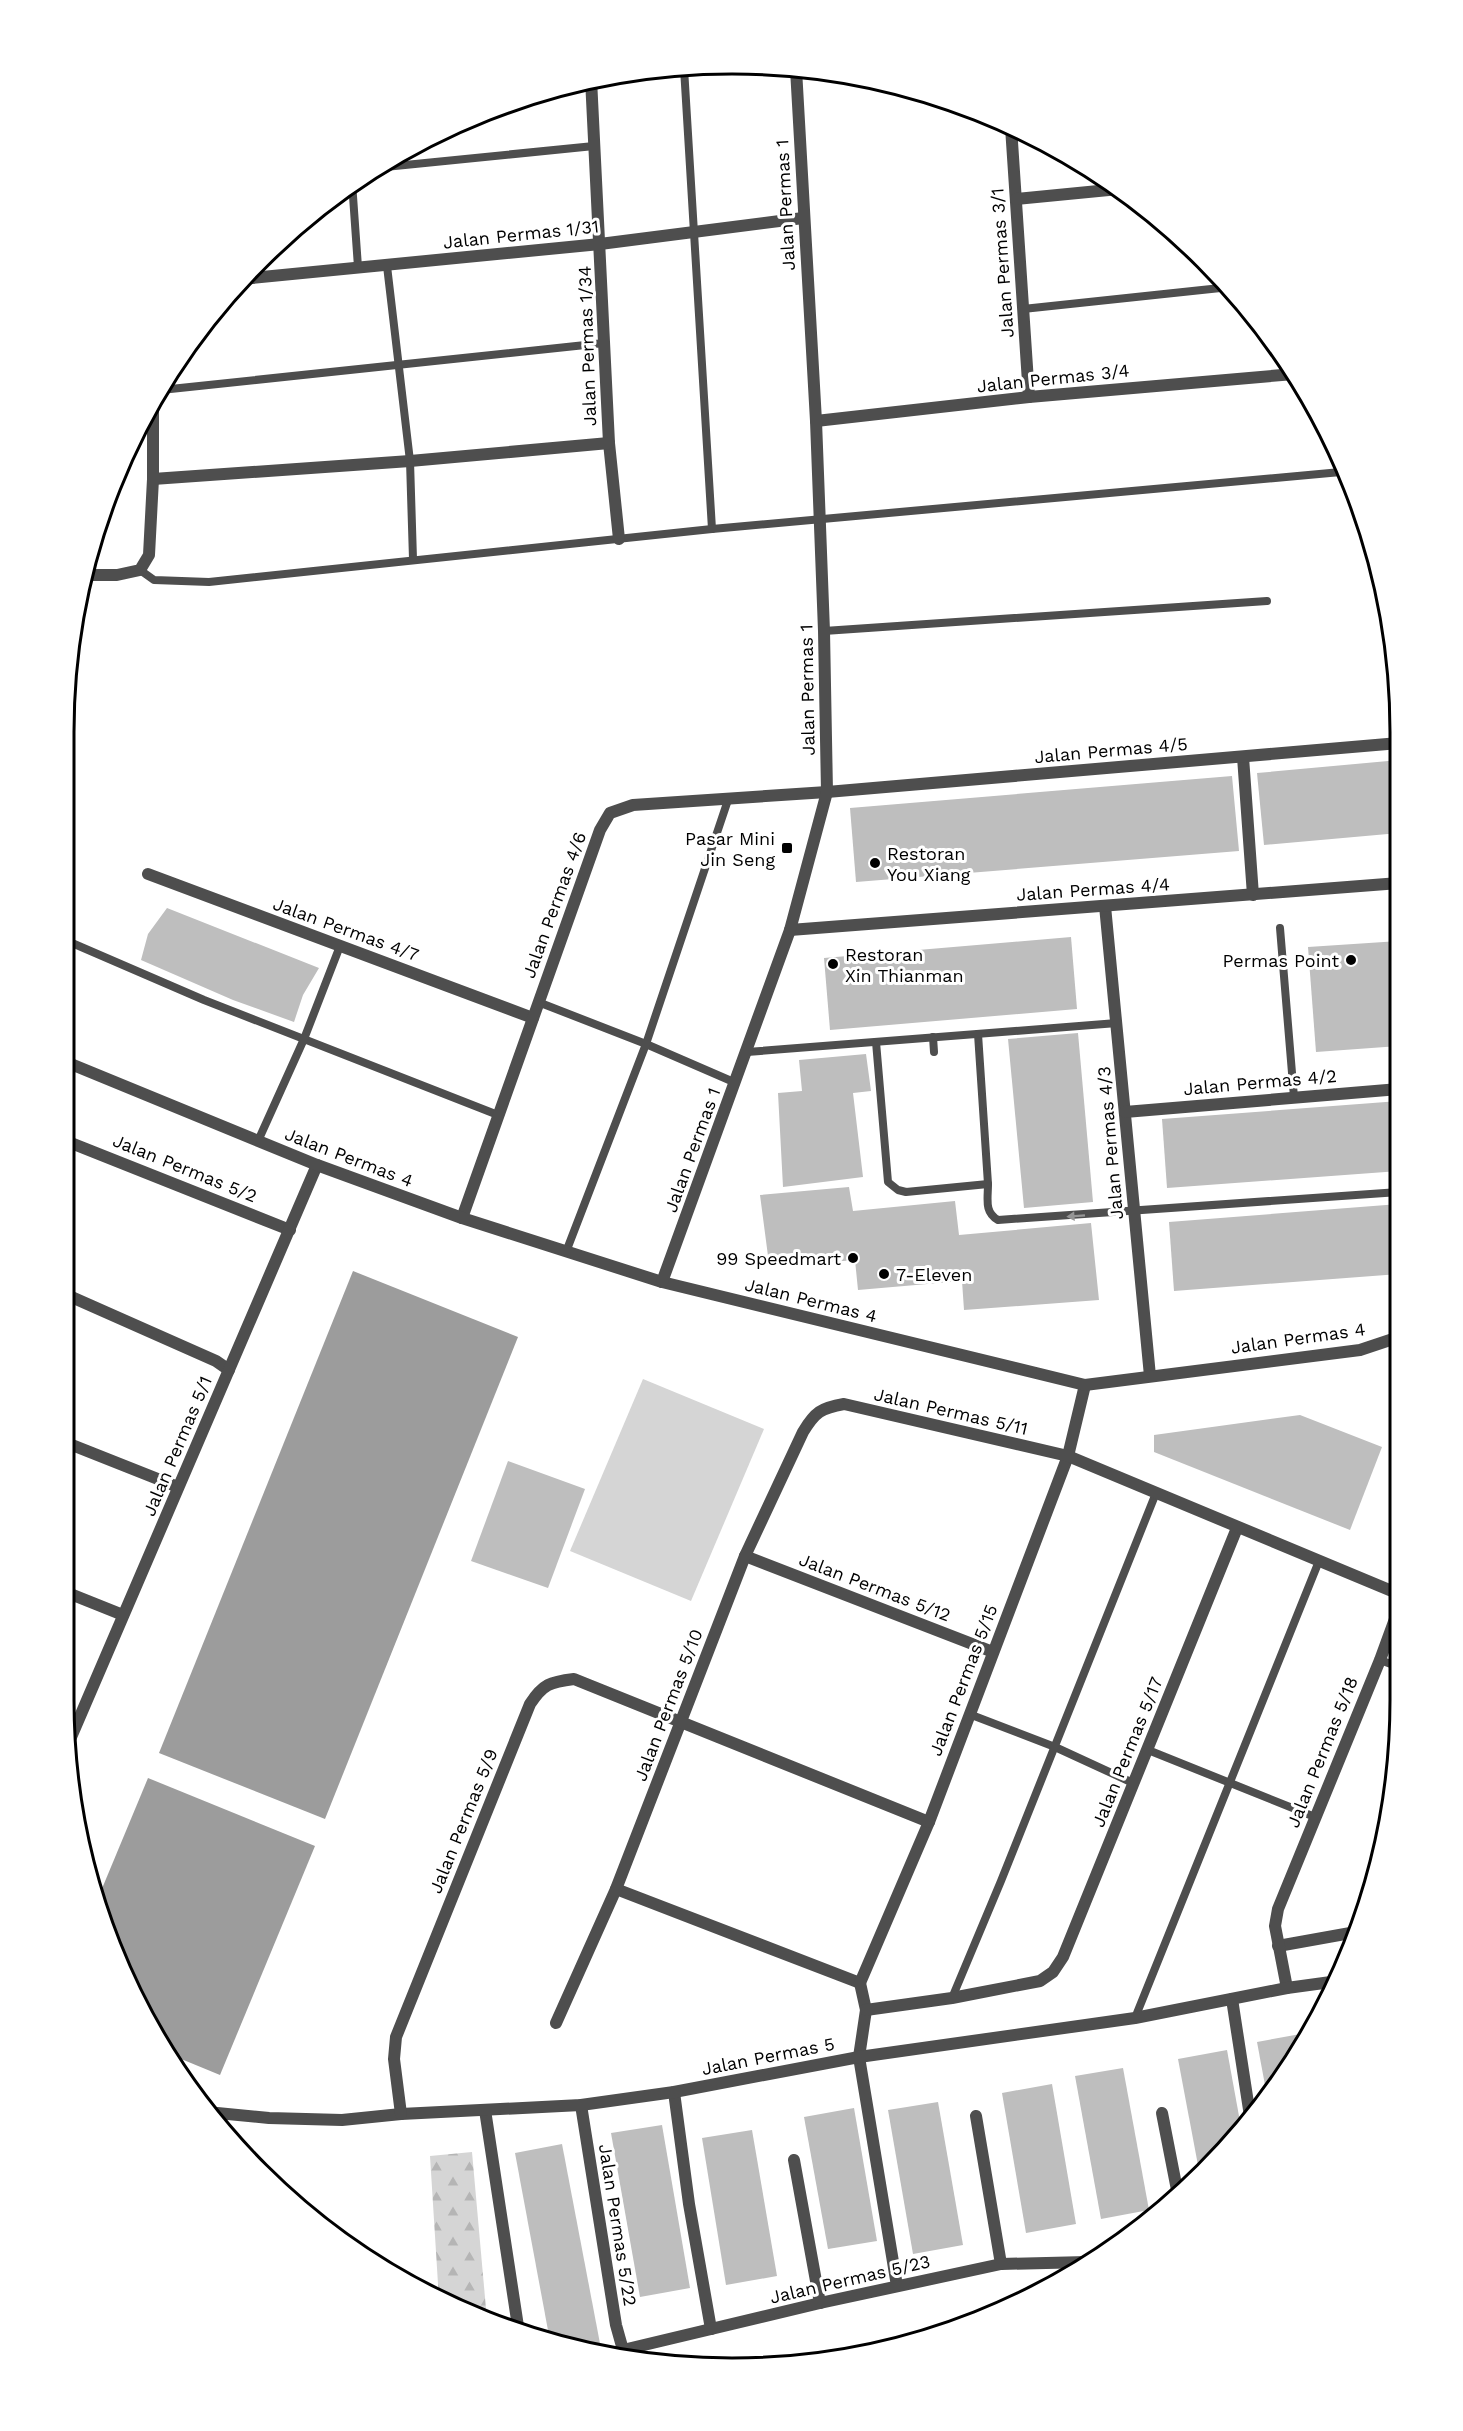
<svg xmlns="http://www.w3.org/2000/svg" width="1463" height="2431" viewBox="0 0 1463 2431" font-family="'Work Sans',sans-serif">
<defs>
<pattern id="forest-firs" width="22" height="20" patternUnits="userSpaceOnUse" patternTransform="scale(1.5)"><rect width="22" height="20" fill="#d5d5d5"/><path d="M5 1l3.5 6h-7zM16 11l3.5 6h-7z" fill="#b5b5b5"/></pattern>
</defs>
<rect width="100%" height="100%" fill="#fff"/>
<path fill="url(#forest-firs)" d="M472,2152l15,168 -48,-20 -9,-144z"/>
<path fill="#d5d5d5" d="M643,1379l121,50 -73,172 -121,-50z"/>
<g fill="#9c9c9c">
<path d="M353,1271l165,66 -193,482 -166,-66z"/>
<path d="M148,1778l167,68 -95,229 -51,-21 -37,-59 -34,-81 -2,-11z"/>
</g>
<g fill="#bebebe">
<path d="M1399,760v73l-135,12 -7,-72z"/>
<path d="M1232,776l7,75 -383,31 -6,-74z"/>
<path d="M167,908l152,60 -16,27 -9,27 -61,-22 -92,-40 7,-26z"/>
<path d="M1071,937l6,72 -247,21 -6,-72z"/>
<path d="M1399,941v105l-83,6 -8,-105z"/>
<path d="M1078,1033l15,169 -69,6 -16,-169z"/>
<path d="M866,1054l5,37 -18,2 10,84 -80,10 -5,-94 24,-2 -3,-31z"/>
<path d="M1399,1101v70l-232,17 -5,-69z"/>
<path d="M849,1187l4,24 102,-10 4,34 132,-12 8,77 -135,10 -2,-29 -104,9 -3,-30 -60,5 -2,-12 -25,3 -8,-61z"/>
<path d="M1399,1204v70l-225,17 -5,-69z"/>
<path d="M1300,1415l82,32 -32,83 -196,-78v-17z"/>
<path d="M508,1461l77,28 -37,99 -77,-27z"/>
<path d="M1306,2033l-19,38 -20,25 -10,-54z"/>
<path d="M1227,2050l14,77 -41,49 -22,-117z"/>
<path d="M1123,2068l26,142 -48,9 -26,-143z"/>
<path d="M1052,2084l24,140 -50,9 -24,-140z"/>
<path d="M938,2102l25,143 -50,9 -25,-144z"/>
<path d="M854,2108l23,133 -49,8 -24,-132z"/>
<path d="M662,2125l28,163 -50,9 -29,-164z"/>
<path d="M752,2130l25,146 -51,9 -24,-147z"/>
<path d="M562,2144l40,210 -52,-13 -35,-188z"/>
</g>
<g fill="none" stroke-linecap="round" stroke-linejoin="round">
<g stroke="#4e4e4e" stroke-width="8">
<path d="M684,68l28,461"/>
<path d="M375,168l219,-22"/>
<path d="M352,182l6,85"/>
<path d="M387,266l23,195 3,98"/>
<path d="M1023,309l207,-22"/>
<path d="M1285,361l1,14"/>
<path d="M161,390l443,-47"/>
<path d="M140,570l14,10 55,2 503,-53 629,-57"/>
<path d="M824,631l443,-30"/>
<path d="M1280,928l14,169"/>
<path d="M65,940l139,60 294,115"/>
<path d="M538,1002l108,42 90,39"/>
<path d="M978,1034l10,150c0,15 -4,28 10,36l401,-28"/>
<path d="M933,1037l1,15"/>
<path d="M876,1042l12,140 10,8 8,2 82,-8"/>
<path d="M747,1052l370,-29"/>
<path d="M258,1141l46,-102 36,-93"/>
<path d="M566,1252l80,-208 83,-247"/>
<path d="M1380,1660l19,7"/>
<path d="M969,1714l86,33 78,36"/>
<path d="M1148,1750l167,67"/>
<path d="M952,1998l49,-117 155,-388"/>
<path d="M1135,2018l184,-457"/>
</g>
<g stroke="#4e4e4e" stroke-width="12">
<path d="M591,79l18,364 10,96"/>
<path d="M1011,127l18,270"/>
<path d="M1016,199l103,-10"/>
<path d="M242,279l358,-35 203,-26"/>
<path d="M816,421l213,-24 265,-23"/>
<path d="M153,479l257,-18 199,-18"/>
<path d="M87,575h30l23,-5 9,-15 4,-76v-73"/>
<path d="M1243,757l10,138"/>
<path d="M148,874l385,144"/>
<path d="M1105,906l45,470"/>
<path d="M790,930l609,-47"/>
<path d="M1125,1112l274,-23"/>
<path d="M66,1141l224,89"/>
<path d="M462,1218l138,-388 10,-17 23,-8 194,-13 572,-49"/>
<path d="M67,1295l149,66 13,9"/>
<path d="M67,1443l111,44"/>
<path d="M745,1556l248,96"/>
<path d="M68,1593l55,22"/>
<path d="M69,1742l248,-577"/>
<path d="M616,1889l244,94"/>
<path d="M1278,1946l78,-14"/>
<path d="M860,1983l69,-161 139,-366 17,-71"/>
<path d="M860,1983l6,27 -7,47 38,229"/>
<path d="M1287,1988l-12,-62 3,-17 102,-249 19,-52"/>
<path d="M1232,1999l18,117"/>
<path d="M866,2010l86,-12 88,-17 13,-9 10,-15 174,-429"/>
<path d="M556,2023l60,-134 129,-333 58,-124c12,-20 18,-24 41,-28l224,52 331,138"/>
<path d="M674,2092l15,112 22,125"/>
<path d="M581,2105l35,220 7,25"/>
<path d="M485,2110l34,223"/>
<path d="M207,2112l62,6 73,2 59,-6 180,-9 93,-13 185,-35 276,-39 152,-30 44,-6"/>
<path d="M1162,2113l16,82"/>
<path d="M401,2114l-7,-55 2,-22 134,-333c13,-20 20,-22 44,-25l355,143"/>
<path d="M976,2116l25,148"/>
<path d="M794,2160l26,143"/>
<path d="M623,2350l197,-47 181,-39 86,-2"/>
</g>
<g stroke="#4e4e4e" stroke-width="12">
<path d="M66,1062l251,103 145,53 200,64 423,103 275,-35 39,-13"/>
<path d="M662,1282l128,-352 37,-138 -3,-161 -8,-210 -20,-352"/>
</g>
</g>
<defs><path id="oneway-solid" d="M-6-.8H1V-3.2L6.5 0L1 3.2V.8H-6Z" transform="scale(1.5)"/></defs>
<use fill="#959595" href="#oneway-solid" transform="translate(1076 1216) rotate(176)"/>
<g fill="#000" stroke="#fff" stroke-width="2">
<rect x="781" y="842" width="12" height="12" rx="3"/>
<circle cx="875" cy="863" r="6"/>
<circle cx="1351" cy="960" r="6"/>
<circle cx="833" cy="964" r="6"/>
<circle cx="853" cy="1258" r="6"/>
<circle cx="884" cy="1274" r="6"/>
</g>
<g text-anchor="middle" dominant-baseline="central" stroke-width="6" stroke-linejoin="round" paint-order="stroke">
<g font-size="18" fill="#000" stroke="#fff">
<text transform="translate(785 205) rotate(-93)">Jalan Permas 1</text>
<text transform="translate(521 234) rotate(-6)">Jalan Permas 1/31</text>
<text transform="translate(1002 263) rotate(-94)">Jalan Permas 3/1</text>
<text transform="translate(587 346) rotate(-92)">Jalan Permas 1/34</text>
<text transform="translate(1053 378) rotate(-6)">Jalan Permas 3/4</text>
<text transform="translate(807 690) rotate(-91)">Jalan Permas 1</text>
<text transform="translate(1111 750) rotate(-5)">Jalan Permas 4/5</text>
<text transform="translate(1093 889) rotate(-4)">Jalan Permas 4/4</text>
<text transform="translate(554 905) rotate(-70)">Jalan Permas 4/6</text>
<text transform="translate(346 929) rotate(20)">Jalan Permas 4/7</text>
<text transform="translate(1260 1082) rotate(-5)">Jalan Permas 4/2</text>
<text transform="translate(1110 1143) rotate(-95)">Jalan Permas 4/3</text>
<text transform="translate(692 1150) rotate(-70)">Jalan Permas 1</text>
<text transform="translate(349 1157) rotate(21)">Jalan Permas 4</text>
<text transform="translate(185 1168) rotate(22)">Jalan Permas 5/2</text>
<text transform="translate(811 1300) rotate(14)">Jalan Permas 4</text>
<text transform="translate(1298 1338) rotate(-8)">Jalan Permas 4</text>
<text transform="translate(951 1411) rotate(13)">Jalan Permas 5/11</text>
<text transform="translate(177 1446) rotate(-67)">Jalan Permas 5/1</text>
<text transform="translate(875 1587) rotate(21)">Jalan Permas 5/12</text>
<text transform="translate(963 1680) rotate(-69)">Jalan Permas 5/15</text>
<text transform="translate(668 1705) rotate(-69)">Jalan Permas 5/10</text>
<text transform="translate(1127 1752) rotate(-68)">Jalan Permas 5/17</text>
<text transform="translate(1322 1752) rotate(-68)">Jalan Permas 5/18</text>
<text transform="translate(463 1821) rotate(-68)">Jalan Permas 5/9</text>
<text transform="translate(768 2056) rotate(-11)">Jalan Permas 5</text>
<text transform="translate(618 2225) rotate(81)">Jalan Permas 5/22</text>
<text transform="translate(850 2279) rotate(-13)">Jalan Permas 5/23</text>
</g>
<g font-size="18" fill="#000" stroke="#fff" text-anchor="end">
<text x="775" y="838">Pasar Mini<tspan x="775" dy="21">Jin Seng</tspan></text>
<text x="887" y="853" text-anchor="start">Restoran<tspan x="887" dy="21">You Xiang</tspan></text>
<text x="845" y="954" text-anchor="start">Restoran<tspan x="845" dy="21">Xin Thianman</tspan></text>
<text x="1339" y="960">Permas Point</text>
<text x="841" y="1258">99 Speedmart</text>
<text x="896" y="1274" text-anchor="start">7-Eleven</text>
</g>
</g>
<path d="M0 0H1463V2431H0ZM732 74H732A658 658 0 0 1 1390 732V1700A658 658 0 0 1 732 2358H732A658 658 0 0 1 74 1700V732A658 658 0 0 1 732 74Z" fill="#fff" fill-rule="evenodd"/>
<path fill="none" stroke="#000" stroke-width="3" d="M732 74H732A658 658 0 0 1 1390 732V1700A658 658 0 0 1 732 2358H732A658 658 0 0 1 74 1700V732A658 658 0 0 1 732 74Z"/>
</svg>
